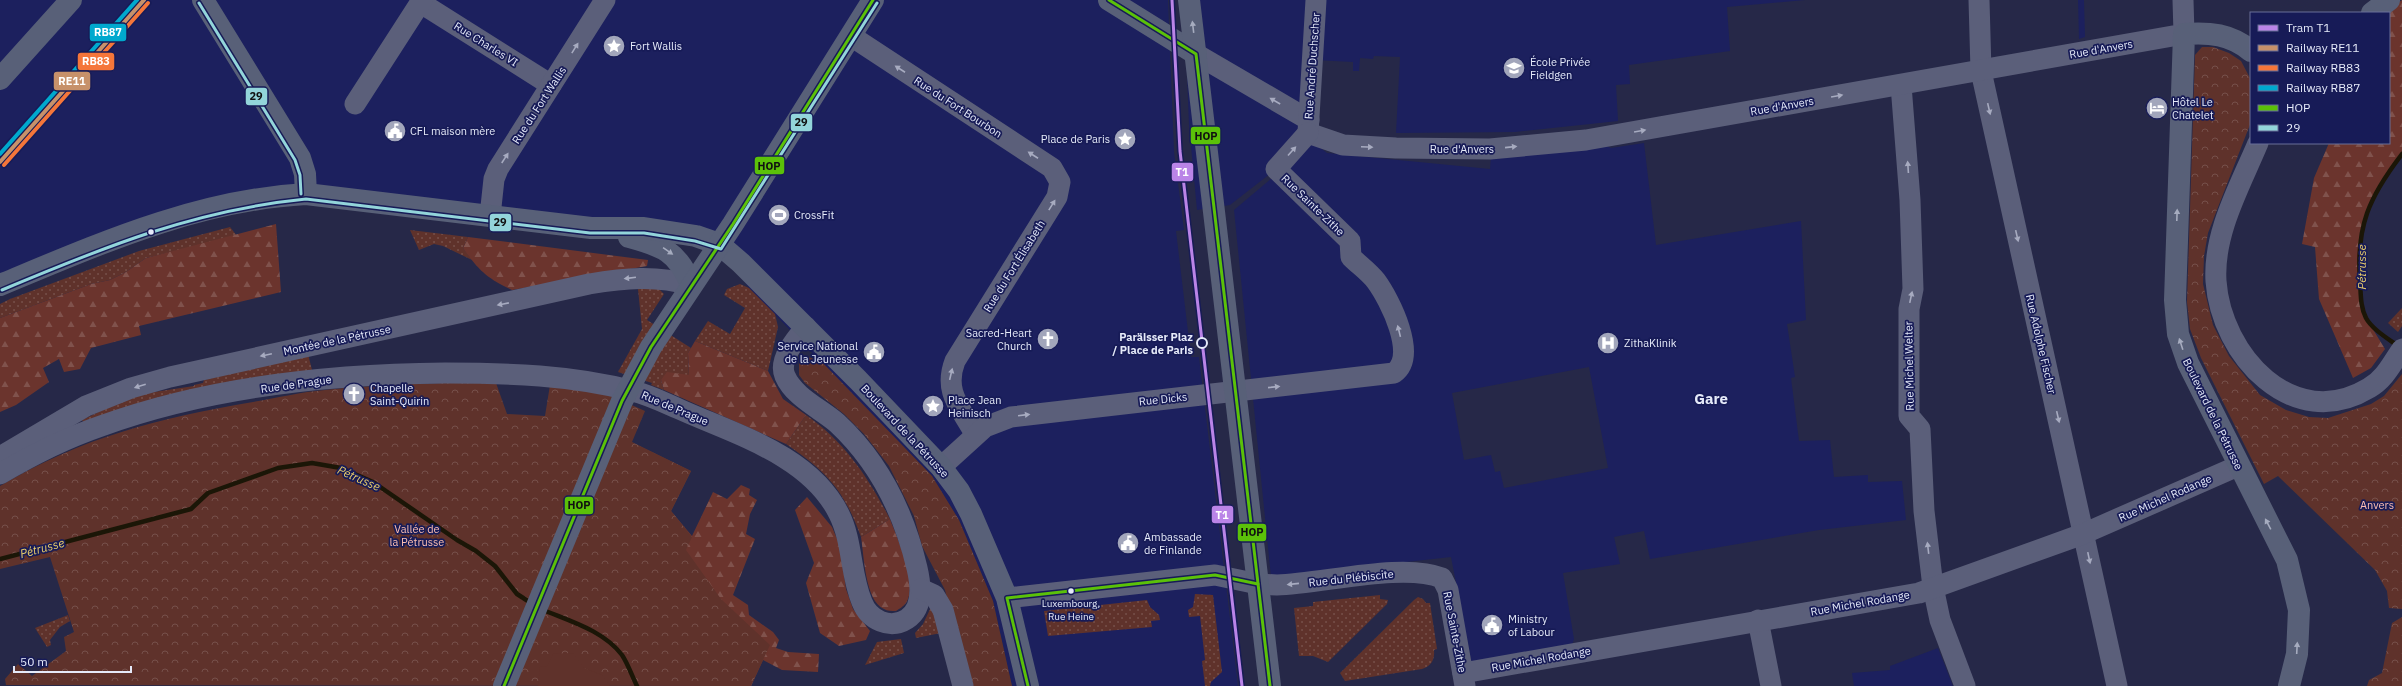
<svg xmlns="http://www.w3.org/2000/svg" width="2402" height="686" viewBox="0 0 2402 686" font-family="'IBM Plex Sans',sans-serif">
<defs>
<pattern id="grass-dots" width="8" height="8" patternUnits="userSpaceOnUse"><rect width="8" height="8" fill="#5f322b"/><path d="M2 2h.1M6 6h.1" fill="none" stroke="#76504a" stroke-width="1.8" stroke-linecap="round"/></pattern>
<pattern id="forest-firs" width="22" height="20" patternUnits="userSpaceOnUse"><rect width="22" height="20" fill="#6b342d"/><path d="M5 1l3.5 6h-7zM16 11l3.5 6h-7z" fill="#80524c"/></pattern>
<pattern id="park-crowns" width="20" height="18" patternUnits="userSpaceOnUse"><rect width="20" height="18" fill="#5f322b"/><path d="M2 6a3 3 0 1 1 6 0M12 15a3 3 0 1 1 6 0" fill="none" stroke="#76504a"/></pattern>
</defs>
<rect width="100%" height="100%" fill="#262848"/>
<g fill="#1c205e" fill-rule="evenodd">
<path d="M0,0h1168l6,152 10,78 -8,1 15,126h8l39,329h-226l-19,-85 -34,-81 -27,-44 -183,-188 -30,-44 -448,-48 -271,89z"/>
<path d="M1184,0h621l-78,7 3,44 -101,14 1,19 -14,1 2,36 -103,11 -119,1 4,-76 -26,-1 -1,3 -13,-1 -1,13h-6v-9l-39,-2 -6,73 -32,36 -46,36 -33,5 -8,-85z"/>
<path d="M2078,0h6l1,37 -6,2z"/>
<path d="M1308,138l19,15 163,16 1,-14 116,-9 4,2 33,-5 12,102 145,-24 5,99 -19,4 8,53 -4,1 8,63 31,-1 4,37 34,-2v7l34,-1 4,39 -87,10 -169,29 -6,-28 -30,6 6,27 -57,9 11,66 -2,6 -100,20 -21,-108 -180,20 -37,-367 38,-32zM1589,367l19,101 -104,20 -4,-17 -5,1 -4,-17 -27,5 -12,-67z"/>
<path d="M1938,648l15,38h-99l-2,-13 38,-3v-4z"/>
</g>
<g fill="url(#grass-dots)">
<path d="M230,227l7,9 -91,22 -20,14 -16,8 -19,4 -91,34v-14l10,-5 129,-48z"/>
<path d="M410,230l58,7 -5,11 9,12 -29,-14 -9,-2 -15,6z"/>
<path d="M740,284l9,4 26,26 3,13 -10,44 -73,-30 13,-20 22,13 15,-26 -21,-13 3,-6z"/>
<path d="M652,288l7,1 5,5 -17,26 44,28 -3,5 1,22 -28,5 3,10 -13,-5 1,-2 -34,-11 24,-43 -4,-40z"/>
<path d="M2402,308v18l-4,6 -10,-9z"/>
<path d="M308,354l4,16 -228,53 -2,-3 52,-25 60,-9v-1l9,-2 1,-3z"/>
<path d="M806,415c39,27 62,62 84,104l-29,18c-17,-47 -34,-65 -75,-93z"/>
<path d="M1195,594l18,1 9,77 -11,10 -1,4h-5l-3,-25 3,-1 -5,-44 -11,1 -1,-7 5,-3z"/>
<path d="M1380,595v4l8,1 -1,4 -59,58 -15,-6h-14l-5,-48 19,-2v-4z"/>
<path d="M1418,597l5,2 3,4h4l7,46 -3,1c1,10 -3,16 -12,19l-77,12 -5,-8 74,-73z"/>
<path d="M1147,600l3,7 9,8 1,5 -9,1 1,6 -104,9 -4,-25z"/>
<path d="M933,603l8,30 -25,5 -1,-5 8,-9z"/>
<path d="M68,615l2,6 -10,6 -10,13 1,5 -4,2 -12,-19z"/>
<path d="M901,639l3,14 -39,12 12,-23z"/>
</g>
<g fill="url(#forest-firs)">
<path d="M2402,0v154l-16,21 -16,27 -8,25 -3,20 2,55 5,16 19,31 -14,19 -18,10 -34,-79 -4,-52 -13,-3 12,-66 15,-35h60v-130h-5z"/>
<path d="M276,224l5,68 -142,34 2,9 -50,13 -11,21 -16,3 -5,-13 -16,9 6,14 -33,23 -16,7v-94l91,-34 19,-4 16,-8 20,-14z"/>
<path d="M468,237l180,23 -1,6 -135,24c-24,-11 -34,-20 -49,-42z"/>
<path d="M695,341l73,30 15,28 23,16 -20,29 -122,-54 -3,-10 6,-8 22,3 -1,-22z"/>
<path d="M631,442l60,29 -20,40 21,25 21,-44 14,7 14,-14 9,4 -1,6 8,5 -7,14 -4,20 9,5 -22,56 15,10 1,10 24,17 6,8 -3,8 12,4 31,2 -1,18 -36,-2 -19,-10 -12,26z"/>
<path d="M807,497l25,30 8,19 6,43 7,20 17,22 -4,9 -27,6 -19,-13 -14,-50 8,-20 -19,-53z"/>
<path d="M890,519c7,19 29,66 16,84 -2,3 -7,6 -10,8 -4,0 -9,0 -12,-2 -19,-8 -20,-54 -23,-72z"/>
</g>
<g fill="url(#park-crowns)">
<path d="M2202,47h11l16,6 12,8 10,19v42l-43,111 -4,23 -1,28 10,41 16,31 31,39 26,15 23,7 19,1 43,-14 13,-8 18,-22v235l-13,-1 -2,-17 -12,-21 -97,-94 -14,8 -63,-126 -11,-29 -3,-27 8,-247z"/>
<path d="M808,357l14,5 110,114 27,44 34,81 19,85h-43l-24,-96 -23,-44 -8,-30 -25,-50 -25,-32 -20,-20 -39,-31 -6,-8v-12z"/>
<path d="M466,382l30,1 11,31 38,2 5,-31 57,9 38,17 -13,31 59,29 -20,40 21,26 -6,13 35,49 49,46 -19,41 -745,-1 -1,-6 13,-15 14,12 34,-25 -2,-14 10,-5 -24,-75 -50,12v-83c83,-49 159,-68 253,-84 24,-4 48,-10 72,-12 47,-5 94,-6 141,-8z"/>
<path d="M2402,617v69h-35l2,-6 13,-7 10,-50z"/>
</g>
<path fill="#5f322b" d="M573,653l11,15 18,7 8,11h-72l2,-19 7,-1 6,-12z"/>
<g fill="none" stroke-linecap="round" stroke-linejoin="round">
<g stroke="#1b1607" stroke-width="4.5">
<path d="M2398,346c-11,-8 -26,-17 -32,-28 -6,-12 -5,-24 -6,-37 -4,-55 9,-84 42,-127"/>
<path d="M0,559l191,-50 17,-16 70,-25 34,-5 29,5 32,14 84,58 19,11 19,15 22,28 14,9"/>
<path d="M541,609c28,12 62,21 81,46 6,9 10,21 15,31"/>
</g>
<g stroke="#5b5f7a" stroke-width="21">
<path d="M1979,0l2,71 136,615"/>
<path d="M421,3l130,82"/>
<path d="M851,36l201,132 8,14 -3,15 -102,164c-12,31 6,47 20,73"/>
<path d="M1196,54l113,66"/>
<path d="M1901,85l9,115 3,89 -4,20v107l11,13 4,82 9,76 7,33 25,66"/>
<path d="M355,104l67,-104"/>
<path d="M1308,133l35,12 53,3 94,1 96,-9 598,-106 -1,-34"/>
<path d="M1308,133l8,-133"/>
<path d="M2258,143c-18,43 -45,90 -42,138 5,74 77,153 153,107 16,-9 23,-25 33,-39"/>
<path d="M490,216l4,-37 4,-10 107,-169"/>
<path d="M0,457l86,-51 45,-18 39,-11 419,-93c36,-6 67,-9 102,1"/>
<path d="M941,467l44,-40 26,-10 383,-44c24,-17 -4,-73 -18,-92 -7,-9 -17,-16 -25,-24l-1,-16 -74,-72 32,-36"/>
<path d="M0,474c32,-19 66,-36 101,-48 107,-39 231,-52 344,-53 63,0 127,2 188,18 16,4 30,11 46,18 55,25 131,46 160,105 14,28 11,60 23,88 7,18 28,28 45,17 17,-11 14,-34 10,-51 -13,-55 -38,-106 -80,-145 -16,-14 -43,-26 -52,-47 -7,-16 10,-36 21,-49"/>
<path d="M921,589l13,6 9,15 20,76"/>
<path d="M1007,598l208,-23 43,9 19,1c45,-1 126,-23 165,-7l6,12 17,96"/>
<path d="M1758,620l13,66"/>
<path d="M1463,673l456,-80 164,-59 155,-68"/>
</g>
<g stroke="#586078" stroke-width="22">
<path d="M203,0l97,158 5,16 1,20"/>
<path d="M1109,0l87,54"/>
<path d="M1189,0l81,686"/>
<path d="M2372,13l17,-13"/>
<path d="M2251,51c-20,-17 -42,-19 -67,-17l-9,266 3,34 10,29 99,197 12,50 -2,44 -8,32"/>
<path d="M0,79l71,-79"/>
<path d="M629,237c33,9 49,14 62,48"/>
<path d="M0,285c99,-41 197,-85 306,-91l285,34h53l52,8 23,8 22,19 117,117 83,87 18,24 12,23 36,84 21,88"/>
<path d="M504,686l118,-285 29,-54 82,-123 140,-224"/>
</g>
<g stroke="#171b57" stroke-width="6">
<g id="bus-1">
<path d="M1109,0l87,54 74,632"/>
<path d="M504,686l118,-285 29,-54 82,-123 140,-224"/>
<path d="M1028,686l-21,-88 208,-23 43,9"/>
</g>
</g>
<g stroke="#171b57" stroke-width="6">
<g id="bus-2">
<path d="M199,3l96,157 5,15 1,19"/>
<path d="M2,290c102,-43 193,-80 304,-91l284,34h54l51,8 26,8 156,-246"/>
</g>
</g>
<use href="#bus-1" stroke="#5bc109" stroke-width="3"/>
<use href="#bus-2" stroke="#93d5da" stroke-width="3"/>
<g stroke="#171b57" stroke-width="7">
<path id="rail-1" d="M0,162l144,-162"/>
</g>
<g stroke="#171b57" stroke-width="7">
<path id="rail-2" d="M4,165l144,-162"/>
</g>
<g stroke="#171b57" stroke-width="7">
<path id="rail-3" d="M0,154l137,-154"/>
</g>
<use href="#rail-1" stroke="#c7916a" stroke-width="4"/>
<use href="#rail-2" stroke="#f5763a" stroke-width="4"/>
<use href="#rail-3" stroke="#00a9ce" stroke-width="4"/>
<g stroke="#171b57" stroke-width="6">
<path id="tram-1" d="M1172,0l8,151 62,535"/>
</g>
<use href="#tram-1" stroke="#ba84e7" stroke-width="3"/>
</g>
<defs><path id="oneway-solid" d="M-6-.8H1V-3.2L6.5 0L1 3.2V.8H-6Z"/></defs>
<g fill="#a6acbf">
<use href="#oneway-solid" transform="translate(1193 27) rotate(-97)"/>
<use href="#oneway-solid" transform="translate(2177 215) rotate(-88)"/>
<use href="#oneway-solid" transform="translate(668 251) rotate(35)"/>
<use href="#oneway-solid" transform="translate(2181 344) rotate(-108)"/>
<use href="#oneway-solid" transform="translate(2268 524) rotate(-118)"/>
<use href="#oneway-solid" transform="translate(2297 648) rotate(-87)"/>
</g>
<g fill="#a7abc0">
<use href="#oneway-solid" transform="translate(575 48) rotate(-58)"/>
<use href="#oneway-solid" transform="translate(900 69) rotate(-147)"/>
<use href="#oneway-solid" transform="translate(1837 96) rotate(-10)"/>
<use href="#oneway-solid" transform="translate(1275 101) rotate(-150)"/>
<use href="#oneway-solid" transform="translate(1989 109) rotate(77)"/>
<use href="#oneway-solid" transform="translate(1640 131) rotate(-10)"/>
<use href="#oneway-solid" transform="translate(1367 147) rotate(2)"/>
<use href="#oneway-solid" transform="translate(1511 147) rotate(-6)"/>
<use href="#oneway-solid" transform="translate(1292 151) rotate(-48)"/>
<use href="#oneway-solid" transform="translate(1033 155) rotate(-147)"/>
<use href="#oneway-solid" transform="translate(505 158) rotate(-57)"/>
<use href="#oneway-solid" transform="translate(1908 167) rotate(-94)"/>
<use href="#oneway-solid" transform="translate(1052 205) rotate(-58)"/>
<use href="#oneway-solid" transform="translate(2017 236) rotate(77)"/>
<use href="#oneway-solid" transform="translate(630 278) rotate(173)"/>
<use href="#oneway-solid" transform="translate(1911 297) rotate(-78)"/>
<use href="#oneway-solid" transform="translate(503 304) rotate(169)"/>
<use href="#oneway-solid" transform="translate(1399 331) rotate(-104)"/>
<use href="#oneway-solid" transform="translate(266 355) rotate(168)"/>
<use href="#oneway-solid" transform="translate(951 374) rotate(-77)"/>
<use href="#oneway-solid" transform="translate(140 386) rotate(163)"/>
<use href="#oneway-solid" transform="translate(1274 387) rotate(-6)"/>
<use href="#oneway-solid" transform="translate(1024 415) rotate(-7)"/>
<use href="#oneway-solid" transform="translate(2058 417) rotate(77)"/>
<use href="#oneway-solid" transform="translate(1928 548) rotate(-97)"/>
<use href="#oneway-solid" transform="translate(2089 558) rotate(78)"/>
<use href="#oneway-solid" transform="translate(1293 584) rotate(174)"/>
</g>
<defs>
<g id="sight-disc" transform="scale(1.15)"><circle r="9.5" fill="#a2a6bb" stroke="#171b57"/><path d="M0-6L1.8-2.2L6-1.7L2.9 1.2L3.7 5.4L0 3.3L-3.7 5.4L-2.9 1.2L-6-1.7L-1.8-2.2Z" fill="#fff"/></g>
<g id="school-disc" transform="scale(1.15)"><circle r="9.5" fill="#a2a6bb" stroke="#171b57"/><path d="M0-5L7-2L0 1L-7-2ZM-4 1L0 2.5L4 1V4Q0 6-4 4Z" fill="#fff"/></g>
<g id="hotel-disc" transform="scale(1.15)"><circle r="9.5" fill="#a2a6bb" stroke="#171b57"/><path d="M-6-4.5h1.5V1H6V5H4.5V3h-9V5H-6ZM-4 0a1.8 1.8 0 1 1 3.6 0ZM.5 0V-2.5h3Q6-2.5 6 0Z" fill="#fff"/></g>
<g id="civic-disc" transform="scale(1.15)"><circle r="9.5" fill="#a2a6bb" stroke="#171b57"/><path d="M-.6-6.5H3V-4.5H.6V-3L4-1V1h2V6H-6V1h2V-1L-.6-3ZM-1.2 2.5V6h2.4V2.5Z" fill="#fff"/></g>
<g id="stadium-disc" transform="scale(1.15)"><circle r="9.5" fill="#a2a6bb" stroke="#171b57"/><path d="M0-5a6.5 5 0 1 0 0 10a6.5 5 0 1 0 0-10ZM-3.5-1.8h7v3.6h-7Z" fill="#fff"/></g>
<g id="church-disc" transform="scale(1.15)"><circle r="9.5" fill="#a2a6bb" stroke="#171b57"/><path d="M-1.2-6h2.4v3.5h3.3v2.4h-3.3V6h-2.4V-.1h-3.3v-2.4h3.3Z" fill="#fff"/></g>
<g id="hospital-disc" transform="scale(1.15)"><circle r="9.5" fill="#a2a6bb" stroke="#171b57"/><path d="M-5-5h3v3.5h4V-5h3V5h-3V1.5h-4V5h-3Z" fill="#fff"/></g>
</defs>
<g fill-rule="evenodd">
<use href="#sight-disc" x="614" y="46"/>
<use href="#school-disc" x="1514" y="68"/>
<use href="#hotel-disc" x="2157" y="108"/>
<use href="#civic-disc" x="395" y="131"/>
<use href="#sight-disc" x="1125" y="139"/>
<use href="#stadium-disc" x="779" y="215"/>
<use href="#church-disc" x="1048" y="339"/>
<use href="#hospital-disc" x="1608" y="343"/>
<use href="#civic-disc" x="874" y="352"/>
<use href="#church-disc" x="354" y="394"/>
<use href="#sight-disc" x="933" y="406"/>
<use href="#civic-disc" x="1128" y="543"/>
<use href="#civic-disc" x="1492" y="625"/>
</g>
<g fill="#e5eaf9" stroke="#171b57" stroke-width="1.5">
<circle cx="151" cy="232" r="3.5"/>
<circle cx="1071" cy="591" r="3.5"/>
</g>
<circle fill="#171b57" stroke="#e5eaf9" stroke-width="2" cx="1202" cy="343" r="5"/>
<g text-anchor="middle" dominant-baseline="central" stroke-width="3.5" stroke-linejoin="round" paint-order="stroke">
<g font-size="10" fill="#e5eaf9" stroke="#171b57">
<text x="1071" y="603">Luxembourg,<tspan x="1071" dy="13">Rue Heine</tspan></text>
</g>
<g font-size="11" fill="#e5eaf9" stroke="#171b57">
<text transform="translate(486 44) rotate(32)">Rue Charles VI</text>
<text transform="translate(2101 49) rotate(-10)">Rue d'Anvers</text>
<text transform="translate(1312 66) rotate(-86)">Rue André Duchscher</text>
<text transform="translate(539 105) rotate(-57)">Rue du Fort Wallis</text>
<text transform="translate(1782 106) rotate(-10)">Rue d'Anvers</text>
<text transform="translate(958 107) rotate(33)">Rue du Fort Bourbon</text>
<text x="1462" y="149">Rue d'Anvers</text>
<text transform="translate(1313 205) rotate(44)">Rue Sainte-Zithe</text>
<text transform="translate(1014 266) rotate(-58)">Rue du Fort Élisabeth</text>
<text transform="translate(337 340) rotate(-12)">Montée de la Pétrusse</text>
<text transform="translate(2041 344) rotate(77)">Rue Adolphe Fischer</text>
<text transform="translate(1909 366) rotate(-91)">Rue Michel Welter</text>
<text transform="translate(296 384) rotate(-8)">Rue de Prague</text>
<text transform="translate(1163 399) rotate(-6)">Rue Dicks</text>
<text transform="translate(675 408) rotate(23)">Rue de Prague</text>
<text transform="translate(2213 414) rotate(64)">Boulevard de la Pétrusse</text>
<text transform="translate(905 431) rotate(47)">Boulevard de la Pétrusse</text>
<text transform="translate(2165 498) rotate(-24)">Rue Michel Rodange</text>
<text transform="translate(1351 578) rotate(-6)">Rue du Plébiscite</text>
<text transform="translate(1860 603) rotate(-10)">Rue Michel Rodange</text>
<text transform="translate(1455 632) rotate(79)">Rue Sainte-Zithe</text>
<text transform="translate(1541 659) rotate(-10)">Rue Michel Rodange</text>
</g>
<g font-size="11" fill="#e5eaf9" stroke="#171b57" text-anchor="start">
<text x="630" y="46">Fort Wallis</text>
<text x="1530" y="62">École Privée<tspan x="1530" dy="13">Fieldgen</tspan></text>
<text x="2172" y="102">Hôtel Le<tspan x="2172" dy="13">Chatelet</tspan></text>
<text x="410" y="131">CFL maison mère</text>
<text x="1110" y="139" text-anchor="end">Place de Paris</text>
<text x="794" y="215">CrossFit</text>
<text x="1032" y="333" text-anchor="end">Sacred-Heart<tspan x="1032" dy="13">Church</tspan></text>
<text x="1624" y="343">ZithaKlinik</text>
<text x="858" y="346" text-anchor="end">Service National<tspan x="858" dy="13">de la Jeunesse</tspan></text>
<text x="370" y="388">Chapelle<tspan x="370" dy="13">Saint-Quirin</tspan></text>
<text x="948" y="400">Place Jean<tspan x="948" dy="13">Heinisch</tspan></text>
<text x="1144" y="537">Ambassade<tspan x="1144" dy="13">de Finlande</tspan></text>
<text x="1508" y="619">Ministry<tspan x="1508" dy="13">of Labour</tspan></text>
</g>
<g font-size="11" font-weight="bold" fill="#e5eaf9" stroke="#171b57" text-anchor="end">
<text x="1193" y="337">Paräisser Plaz<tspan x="1193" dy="13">/ Place de Paris</tspan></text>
</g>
<g font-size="11" fill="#fec0b2" stroke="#171b57">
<text x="2377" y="505">Anvers</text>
<text x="417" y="529">Vallée de<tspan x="417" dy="13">la Pétrusse</tspan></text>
</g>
<g font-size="12" font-style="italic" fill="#eacd6a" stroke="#171b57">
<text transform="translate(2361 267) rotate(-90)">Pétrusse</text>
<text transform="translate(359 478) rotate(24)">Pétrusse</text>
<text transform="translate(42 548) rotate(-15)">Pétrusse</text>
</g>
<g font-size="15" font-weight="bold" fill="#e5eaf9" stroke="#171b57">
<text x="1711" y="398">Gare</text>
</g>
</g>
<g stroke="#171b57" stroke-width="1.5">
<rect x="89" y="23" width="38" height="19" rx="4" fill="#00a9ce"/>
<rect x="77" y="52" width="38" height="19" rx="4" fill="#f5763a"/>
<rect x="53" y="71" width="38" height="20" rx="4" fill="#c7916a"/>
<rect x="245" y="87" width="23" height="19" rx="4" fill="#93d5da"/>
<rect x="790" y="113" width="23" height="19" rx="4" fill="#93d5da"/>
<rect x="1190" y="126" width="31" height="19" rx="4" fill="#5bc109"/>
<rect x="754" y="156" width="31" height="19" rx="4" fill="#5bc109"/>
<rect x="1171" y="162" width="23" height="20" rx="4" fill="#ba84e7"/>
<rect x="489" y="213" width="23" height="19" rx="4" fill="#93d5da"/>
<rect x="564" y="496" width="30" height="19" rx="4" fill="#5bc109"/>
<rect x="1211" y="505" width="23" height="19" rx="4" fill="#ba84e7"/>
<rect x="1237" y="523" width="30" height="19" rx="4" fill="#5bc109"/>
</g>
<g font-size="11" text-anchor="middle" font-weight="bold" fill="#fff">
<text x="108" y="36">RB87</text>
<text x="96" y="65">RB83</text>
<text x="72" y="85">RE11</text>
<text x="1182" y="176">T1</text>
<text x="1222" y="519">T1</text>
</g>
<g font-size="11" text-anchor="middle" font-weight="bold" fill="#111">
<text x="256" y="100">29</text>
<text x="801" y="126">29</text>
<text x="1206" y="140">HOP</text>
<text x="769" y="170">HOP</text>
<text x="500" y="226">29</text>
<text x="579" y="509">HOP</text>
<text x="1252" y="536">HOP</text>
</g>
<rect x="2250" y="12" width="140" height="132" fill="#171b57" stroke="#696e98"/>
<rect x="2258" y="25" width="20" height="6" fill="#ba84e7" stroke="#696e98"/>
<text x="2286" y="32" font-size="12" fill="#e5eaf9">Tram T1</text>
<rect x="2258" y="45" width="20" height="6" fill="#c7916a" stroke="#696e98"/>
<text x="2286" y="52" font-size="12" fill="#e5eaf9">Railway RE11</text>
<rect x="2258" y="65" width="20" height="6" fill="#f5763a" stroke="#696e98"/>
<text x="2286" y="72" font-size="12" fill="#e5eaf9">Railway RB83</text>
<rect x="2258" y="85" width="20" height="6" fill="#00a9ce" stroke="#696e98"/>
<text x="2286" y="92" font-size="12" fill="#e5eaf9">Railway RB87</text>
<rect x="2258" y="105" width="20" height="6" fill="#5bc109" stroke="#696e98"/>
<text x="2286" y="112" font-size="12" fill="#e5eaf9">HOP</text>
<rect x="2258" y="125" width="20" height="6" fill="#93d5da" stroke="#696e98"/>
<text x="2286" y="132" font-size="12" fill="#e5eaf9">29</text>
<path d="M14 666v6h117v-6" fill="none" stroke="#e5eaf9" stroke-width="2"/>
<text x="20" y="666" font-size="12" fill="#e5eaf9" stroke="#171b57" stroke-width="3" paint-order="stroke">50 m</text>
</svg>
